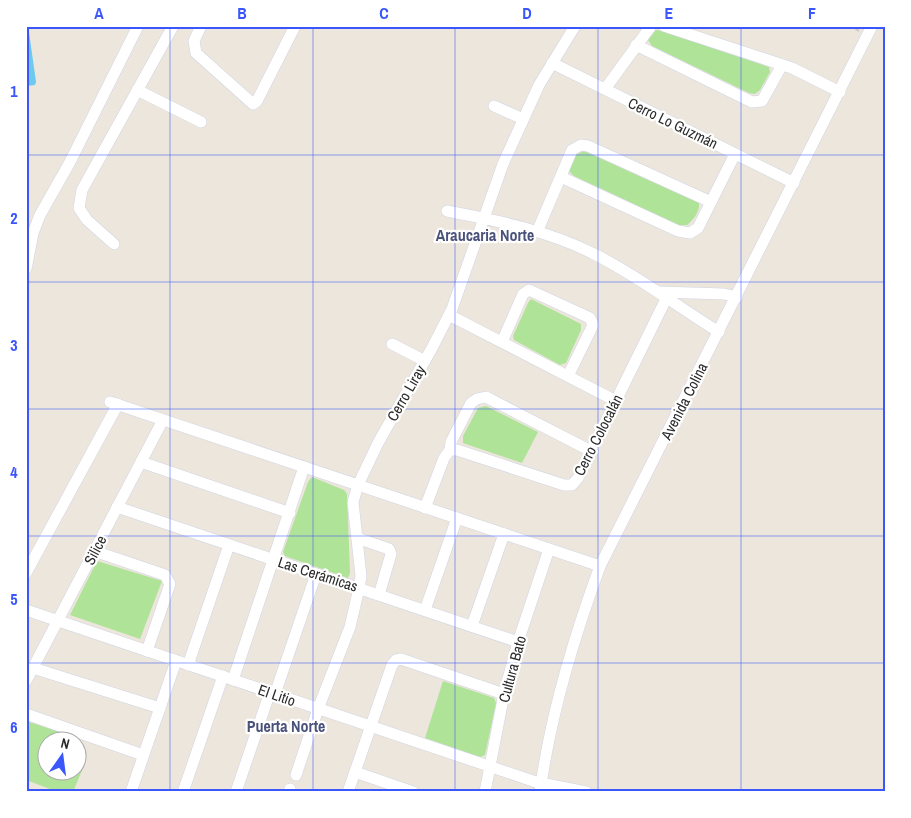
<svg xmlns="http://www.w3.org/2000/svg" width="911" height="818" viewBox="0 0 911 818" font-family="'Archivo Narrow',sans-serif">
<rect width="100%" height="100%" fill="#ece6dc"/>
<g fill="#afe398">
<path d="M656,30l6,1 107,36 1,5 -10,18 -5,4 -6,-1 -97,-47 -4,-6z"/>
<path d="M584,151l115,52c1,9 -6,17 -12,22h-8l-105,-49 -5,-5 6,-16z"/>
<path d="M531,299l50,25v6l-15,33 -6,2 -46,-25 -1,-4 15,-33z"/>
<path d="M486,406l52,26 -16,31 -59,-20v-7l15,-28z"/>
<path d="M312,477l32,13 3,4 3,79 -2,5 -63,-22 -2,-4 25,-70z"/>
<path d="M97,561l65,20 -22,58 -70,-24z"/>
<path d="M443,681l51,17 2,5 -11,52 -5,2 -55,-19z"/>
<path d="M26,721l40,13 -2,6h-16v30h30v-4l5,2 -10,24h-15l-32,-12z"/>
</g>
<path fill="#6ec8ef" d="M26,28l3,4 7,50 -1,3 -9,1z"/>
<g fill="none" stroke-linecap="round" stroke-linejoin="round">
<g stroke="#d1d4e3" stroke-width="12">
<g id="minor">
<path d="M201,26l-7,15 2,12 57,51 4,-3 38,-75"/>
<path d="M664,26l128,42 48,24"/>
<path d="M636,45l116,57 10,-1 20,-36"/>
<path d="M552,63l242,120"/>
<path d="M605,89l46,-63"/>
<path d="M137,90l64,32"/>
<path d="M494,106l29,13"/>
<path d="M561,177l117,54 12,2 8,-5 37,-74"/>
<path d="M447,211c52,10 103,20 149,44 44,22 82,52 123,77"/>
<path d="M537,232l35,-82 9,-5 7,1 123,56"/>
<path d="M114,244l-27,-24 -8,-12 3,-18 91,-164"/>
<path d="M26,269l7,-36 7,-18 30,-53 68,-136"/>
<path d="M659,292l65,2 13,3"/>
<path d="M449,315l167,86"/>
<path d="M502,342l21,-48 6,-4 61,28 3,7 -25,51"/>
<path d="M392,344l33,17"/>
<path d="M110,402l490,164"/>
<path d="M450,450h7l107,35h8l6,-7 89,-181"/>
<path d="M141,462l149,51"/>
<path d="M117,507l401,135"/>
<path d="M425,508l19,-50 6,-8 1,-8 20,-39 6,-4 9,-2 105,54"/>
<path d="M357,538l32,11 2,5 -12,41"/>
<path d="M94,551l71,24 5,9 -23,67"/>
<path d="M26,573l92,-169"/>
<path d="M26,610l510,172 50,10"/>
<path d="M425,610l32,-92"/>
<path d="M472,626l32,-92"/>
<path d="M188,665l41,-120"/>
<path d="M33,668l127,40"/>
<path d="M233,680l71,-213"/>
<path d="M26,681l137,-261"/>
<path d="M275,694l41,-120"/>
<path d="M26,714l117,41"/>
<path d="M355,772l58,20"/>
<path d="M296,775l22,-66 32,-82 9,-39 2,-12 -8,-74 5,-17 20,-42 54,-95 20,-39 51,-145 36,-79 36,-59"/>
<path d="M131,792l45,-131"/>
<path d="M183,792l40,-116"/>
<path d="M236,792l34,-100"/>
<path d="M289,792l1,-3"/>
<path d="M348,792l44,-127 4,-5 5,-1 103,35"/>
<path d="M485,792l19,-98 14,-52 31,-93"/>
<path d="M540,792c10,-75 34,-155 60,-226l272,-540"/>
</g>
</g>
<path stroke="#c8c8c8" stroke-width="2" stroke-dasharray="4 2.5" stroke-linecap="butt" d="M850,26l9,5"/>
<use href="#minor" stroke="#fff" stroke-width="11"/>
</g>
<path fill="none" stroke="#3b57fb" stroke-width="1" stroke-opacity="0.55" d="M170,26v766M313,26v766M455,26v766M598,26v766M741,26v766M26,155h859M26,282h859M26,409h859M26,536h859M26,663h859"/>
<g text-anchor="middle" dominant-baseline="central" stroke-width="4.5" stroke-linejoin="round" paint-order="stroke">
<g font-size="15" fill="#2a2a2a" stroke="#fff">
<text transform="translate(673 123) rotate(26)">Cerro Lo Guzmán</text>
<text transform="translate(406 393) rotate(-60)">Cerro Liray</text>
<text transform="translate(684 401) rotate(-63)">Avenida Colina</text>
<text transform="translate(598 435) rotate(-63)">Cerro Colocalán</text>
<text transform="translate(95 550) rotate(-62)">Silice</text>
<text transform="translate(318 574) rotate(18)">Las Cerámicas</text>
<text transform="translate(512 669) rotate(-75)">Cultura Bato</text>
<text transform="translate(277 695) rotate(19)">El Litio</text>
</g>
<g font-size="16" font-weight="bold" fill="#4a517b" stroke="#fff">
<text x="485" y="235">Araucaria Norte</text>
<text x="286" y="726">Puerta Norte</text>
</g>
</g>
<rect width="911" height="818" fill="none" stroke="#ffffff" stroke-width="55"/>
<g transform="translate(62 756) rotate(14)"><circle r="24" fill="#ffffff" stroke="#aaaaaa"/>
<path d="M0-4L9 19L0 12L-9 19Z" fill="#3b57fb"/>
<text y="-8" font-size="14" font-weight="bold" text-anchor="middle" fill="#2a2a2a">N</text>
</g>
<rect x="28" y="28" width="856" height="762" fill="none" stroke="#3b57fb" stroke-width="2"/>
<g font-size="16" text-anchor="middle" font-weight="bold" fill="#3b57fb">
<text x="99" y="19">A</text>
<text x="242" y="19">B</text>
<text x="384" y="19">C</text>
<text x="527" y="19">D</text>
<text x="669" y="19">E</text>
<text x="812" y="19">F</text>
<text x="14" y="97">1</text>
<text x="14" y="224">2</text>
<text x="14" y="351">3</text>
<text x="14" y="478">4</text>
<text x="14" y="605">5</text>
<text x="14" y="733">6</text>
</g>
</svg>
